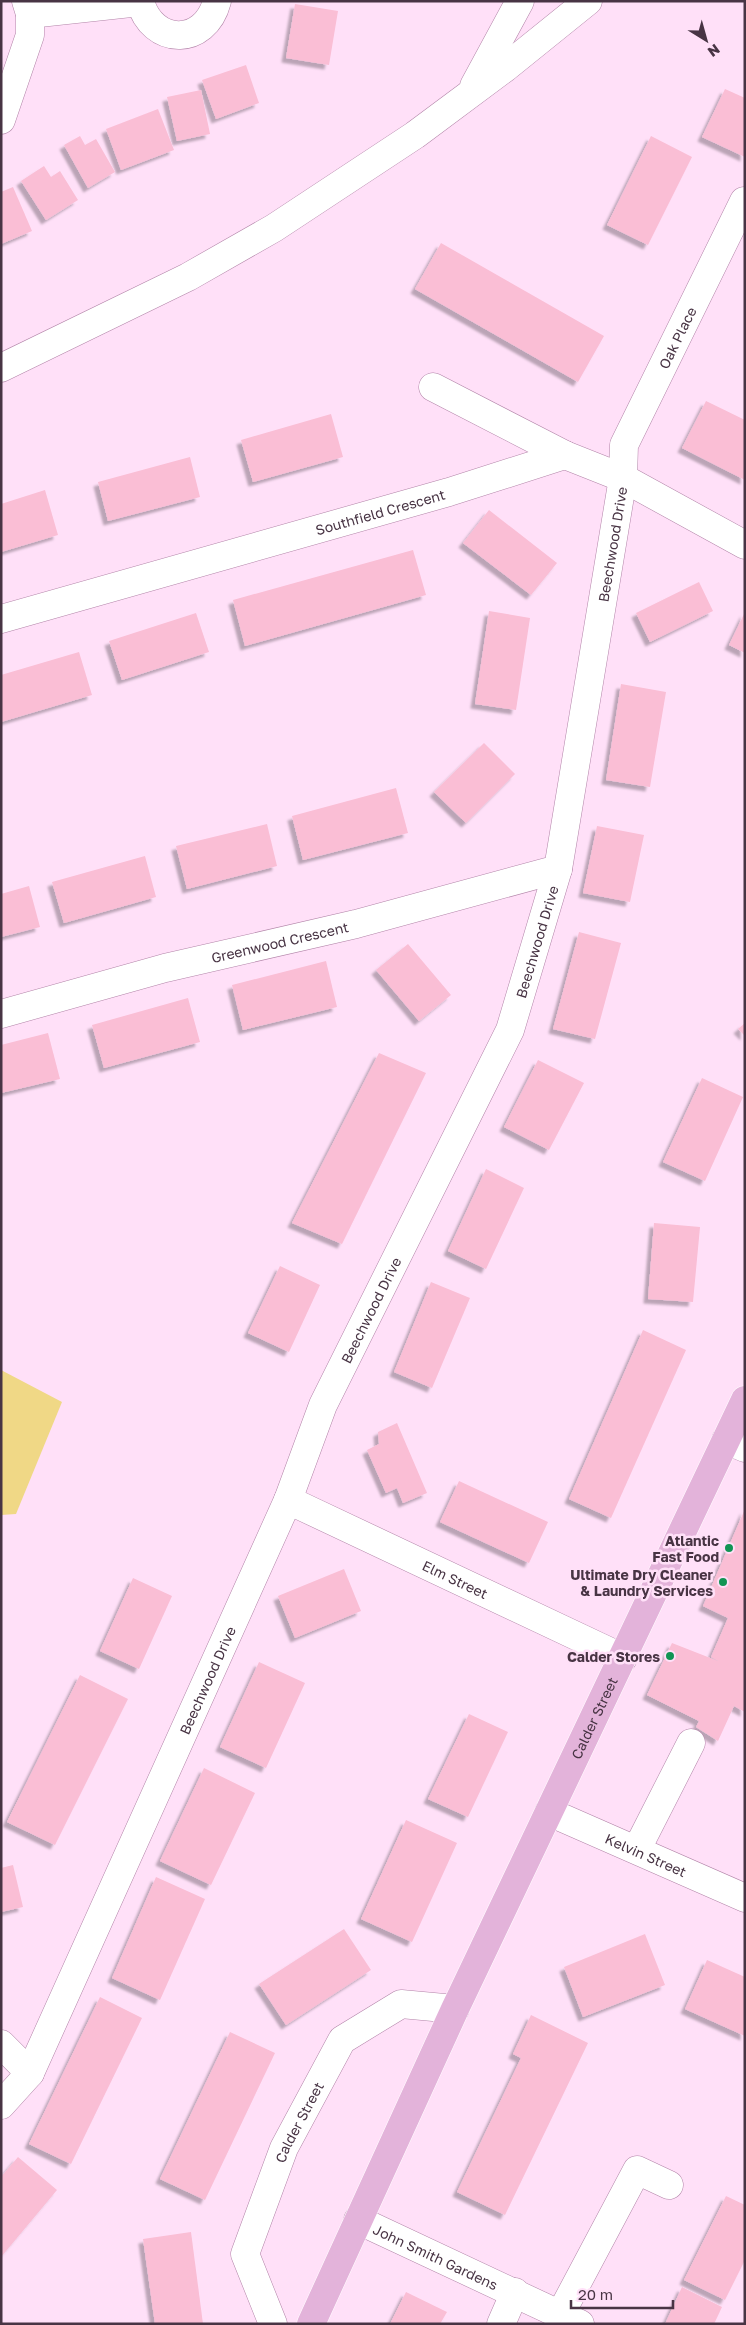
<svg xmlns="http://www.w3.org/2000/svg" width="746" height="2325" viewBox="0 0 746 2325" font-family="'Golos Text',sans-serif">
<defs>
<filter id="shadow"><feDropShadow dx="-4.5" dy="4.5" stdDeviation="1" flood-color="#0004"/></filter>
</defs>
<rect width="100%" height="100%" fill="#ffe0f8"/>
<path fill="#f0d886" d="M1,1370l61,32 -46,112 -15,1z"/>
<g fill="#fabed5" filter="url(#shadow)">
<path d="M295,4l43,7 -9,54 -43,-7z"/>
<path d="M246,65l13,38 -43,16 -14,-39z"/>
<path d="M725,89l20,9v59l-43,-20z"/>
<path d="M201,90l9,44 -33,7 -10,-44z"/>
<path d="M158,109l16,41 -53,20 -15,-41z"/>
<path d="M80,136l5,9 11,-6 19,33 -27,16 -24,-43z"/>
<path d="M651,136l41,21 -44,88 -41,-20z"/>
<path d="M44,166l7,11 9,-6 18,29 -32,20 -25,-39z"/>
<path d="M13,187l19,44 -31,13v-52z"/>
<path d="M441,243l163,93 -26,46 -163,-93z"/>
<path d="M706,401l39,19v60l-63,-32z"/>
<path d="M331,414l12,43 -90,25 -12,-42z"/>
<path d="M190,457l10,40 -92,24 -10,-39z"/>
<path d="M45,490l13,45 -57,17v-48z"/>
<path d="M489,510l68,53 -26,32 -68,-52z"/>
<path d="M413,550l13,45 -181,51 -12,-46z"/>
<path d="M699,582l14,29 -63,31 -14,-29z"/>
<path d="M489,611l41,7 -14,92 -41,-6z"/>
<path d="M745,612v41l-16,-8z"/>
<path d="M196,613l13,39 -87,28 -13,-39z"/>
<path d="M79,652l13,43 -91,27v-47z"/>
<path d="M621,684l45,8 -16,95 -44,-7z"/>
<path d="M484,743l31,31 -49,49 -32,-31z"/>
<path d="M396,788l12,45 -105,27 -11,-44z"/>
<path d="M267,824l10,42 -90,23 -11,-43z"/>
<path d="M597,826l47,9 -14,67 -47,-9z"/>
<path d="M145,856l11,41 -92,26 -12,-41z"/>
<path d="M29,886l11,41 -39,10v-43z"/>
<path d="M579,932l42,11 -26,96 -42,-10z"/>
<path d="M408,944l43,51 -32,26 -43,-51z"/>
<path d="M326,961l11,46 -94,23 -11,-45z"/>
<path d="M188,998l12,44 -96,26 -12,-43z"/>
<path d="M745,1023v13l-7,-7z"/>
<path d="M48,1033l12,46 -59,14v-48z"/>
<path d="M379,1053l47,20 -84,171 -50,-21z"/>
<path d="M538,1060l46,23 -35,67 -45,-23z"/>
<path d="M702,1078l41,19 -38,84 -42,-19z"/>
<path d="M486,1169l38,19 -38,81 -38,-18z"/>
<path d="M654,1223l46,4 -7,75 -45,-3z"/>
<path d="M280,1266l40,19 -31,67 -41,-19z"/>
<path d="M431,1282l39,16 -38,90 -38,-16z"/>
<path d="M643,1330l43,20 -75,168 -42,-19z"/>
<path d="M397,1423l30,70 -24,10 -6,-15 -11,5 -19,-43 12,-6 -1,-12z"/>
<path d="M459,1481l89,41 -19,41 -89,-41z"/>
<path d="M745,1509v203l-11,-6 -16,35 -22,-14 3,-6 -52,-26 25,-52 46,18 -7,-4 17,-39 -25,-12z"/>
<path d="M344,1569l17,42 -66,27 -17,-42z"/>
<path d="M133,1578l39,18 -33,73 -39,-18z"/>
<path d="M259,1662l46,21 -39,85 -46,-21z"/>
<path d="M80,1675l48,24 -73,146 -48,-23z"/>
<path d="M469,1714l39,18 -40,85 -40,-18z"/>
<path d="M204,1768l51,25 -44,92 -51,-24z"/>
<path d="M406,1820l51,23 -45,99 -51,-23z"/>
<path d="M13,1865l10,42 -22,5v-44z"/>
<path d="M156,1877l49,22 -45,101 -48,-22z"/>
<path d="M344,1929l27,41 -85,55 -27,-41z"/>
<path d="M645,1934l20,51 -82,32 -19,-50z"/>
<path d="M707,1960l38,17v59l-60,-27z"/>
<path d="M100,1997l42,21 -71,146 -42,-20z"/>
<path d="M531,2015l57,28 -83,172 -48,-23 64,-134 -8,-4z"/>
<path d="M230,2032l45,21 -70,147 -45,-21z"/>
<path d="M18,2157l39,33 -56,67v-80z"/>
<path d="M726,2196l19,9v55l-20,40 -41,-20z"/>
<path d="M191,2232l12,92h-48l-12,-85z"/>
<path d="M682,2287l40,20 -8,17h-49z"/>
<path d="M406,2292l41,20 -7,12h-50z"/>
</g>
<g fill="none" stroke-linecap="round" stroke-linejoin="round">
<g stroke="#b284a8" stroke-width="29">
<g id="minor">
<path d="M140,1c12,45 65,46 77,0"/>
<path d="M30,14l110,-12"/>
<path d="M474,86l46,-85"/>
<path d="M1,120l29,-85v-21l-4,-13"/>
<path d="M1,368l187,-91 86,-49 141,-93 90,-67 83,-67"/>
<path d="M433,387l132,68"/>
<path id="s1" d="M1,619l448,-127 116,-37 58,23 122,67"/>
<path id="s2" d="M1,1014l164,-46 191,-44 202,-55"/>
<path d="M726,1440l19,8"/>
<path id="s3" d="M288,1500l335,158"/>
<path id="s4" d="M549,1812l196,86"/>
<path d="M637,1849l54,-106"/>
<path d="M1,2044l29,29"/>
<path id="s5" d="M1,2105l29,-32 258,-573 35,-95 187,-375 48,-161 65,-391 1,-33 120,-244"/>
<path id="s6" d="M358,2220l222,104"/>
<path d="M560,2315l77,-145 32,15"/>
<path id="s7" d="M273,2324l-28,-70 39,-106 58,-108 59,-36 54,5"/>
<path d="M501,2324l14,-32"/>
</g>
</g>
<g stroke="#fff" stroke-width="29">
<g id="major">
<path id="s8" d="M311,2324l144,-315 290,-609"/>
</g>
</g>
<use href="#minor" stroke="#fff" stroke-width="28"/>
<use href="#major" stroke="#e3b3da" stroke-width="28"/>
</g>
<g fill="#119453" stroke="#ffe0f8" stroke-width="2">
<circle cx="729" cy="1548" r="5"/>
<circle cx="723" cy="1582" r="5"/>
<circle cx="670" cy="1656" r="5"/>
</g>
<g text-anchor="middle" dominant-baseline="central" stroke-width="5" stroke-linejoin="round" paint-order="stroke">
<g font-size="14" fill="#483444" stroke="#ffe0f8">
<text stroke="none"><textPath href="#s5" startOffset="1909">Oak Place</textPath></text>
<text stroke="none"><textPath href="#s1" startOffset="394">Southfield Crescent</textPath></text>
<text stroke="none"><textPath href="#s5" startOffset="1689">Beechwood Drive</textPath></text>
<text stroke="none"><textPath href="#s2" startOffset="288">Greenwood Crescent</textPath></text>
<text stroke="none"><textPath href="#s5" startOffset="1284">Beechwood Drive</textPath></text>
<text stroke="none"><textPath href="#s5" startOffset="879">Beechwood Drive</textPath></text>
<text stroke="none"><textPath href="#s3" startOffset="185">Elm Street</textPath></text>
<text stroke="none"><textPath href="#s5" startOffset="474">Beechwood Drive</textPath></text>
<text stroke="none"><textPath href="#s8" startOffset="669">Calder Street</textPath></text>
<text stroke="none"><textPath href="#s4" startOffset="106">Kelvin Street</textPath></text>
<text stroke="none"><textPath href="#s7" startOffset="218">Calder Street</textPath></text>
<text stroke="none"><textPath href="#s6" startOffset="86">John Smith Gardens</textPath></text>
</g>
<g font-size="14" font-weight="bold" fill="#483444" stroke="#ffe0f8" text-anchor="end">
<text x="719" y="1540">Atlantic<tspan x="719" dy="16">Fast Food</tspan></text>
<text x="713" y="1574">Ultimate Dry Cleaner<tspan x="713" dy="16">&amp; Laundry Services</tspan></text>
<text x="660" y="1656">Calder Stores</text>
</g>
</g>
<rect width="746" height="2325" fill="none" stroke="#483444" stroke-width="5"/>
<g transform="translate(706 40) rotate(143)" stroke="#ffe0f8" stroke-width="4" paint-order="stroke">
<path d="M0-4L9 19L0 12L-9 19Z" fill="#483444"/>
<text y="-8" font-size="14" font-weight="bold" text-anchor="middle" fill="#483444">N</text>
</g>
<path d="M571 2300v8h102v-8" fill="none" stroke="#483444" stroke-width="2.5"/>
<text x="578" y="2300" font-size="15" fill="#483444" stroke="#ffe0f8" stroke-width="4" paint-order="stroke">20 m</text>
</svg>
